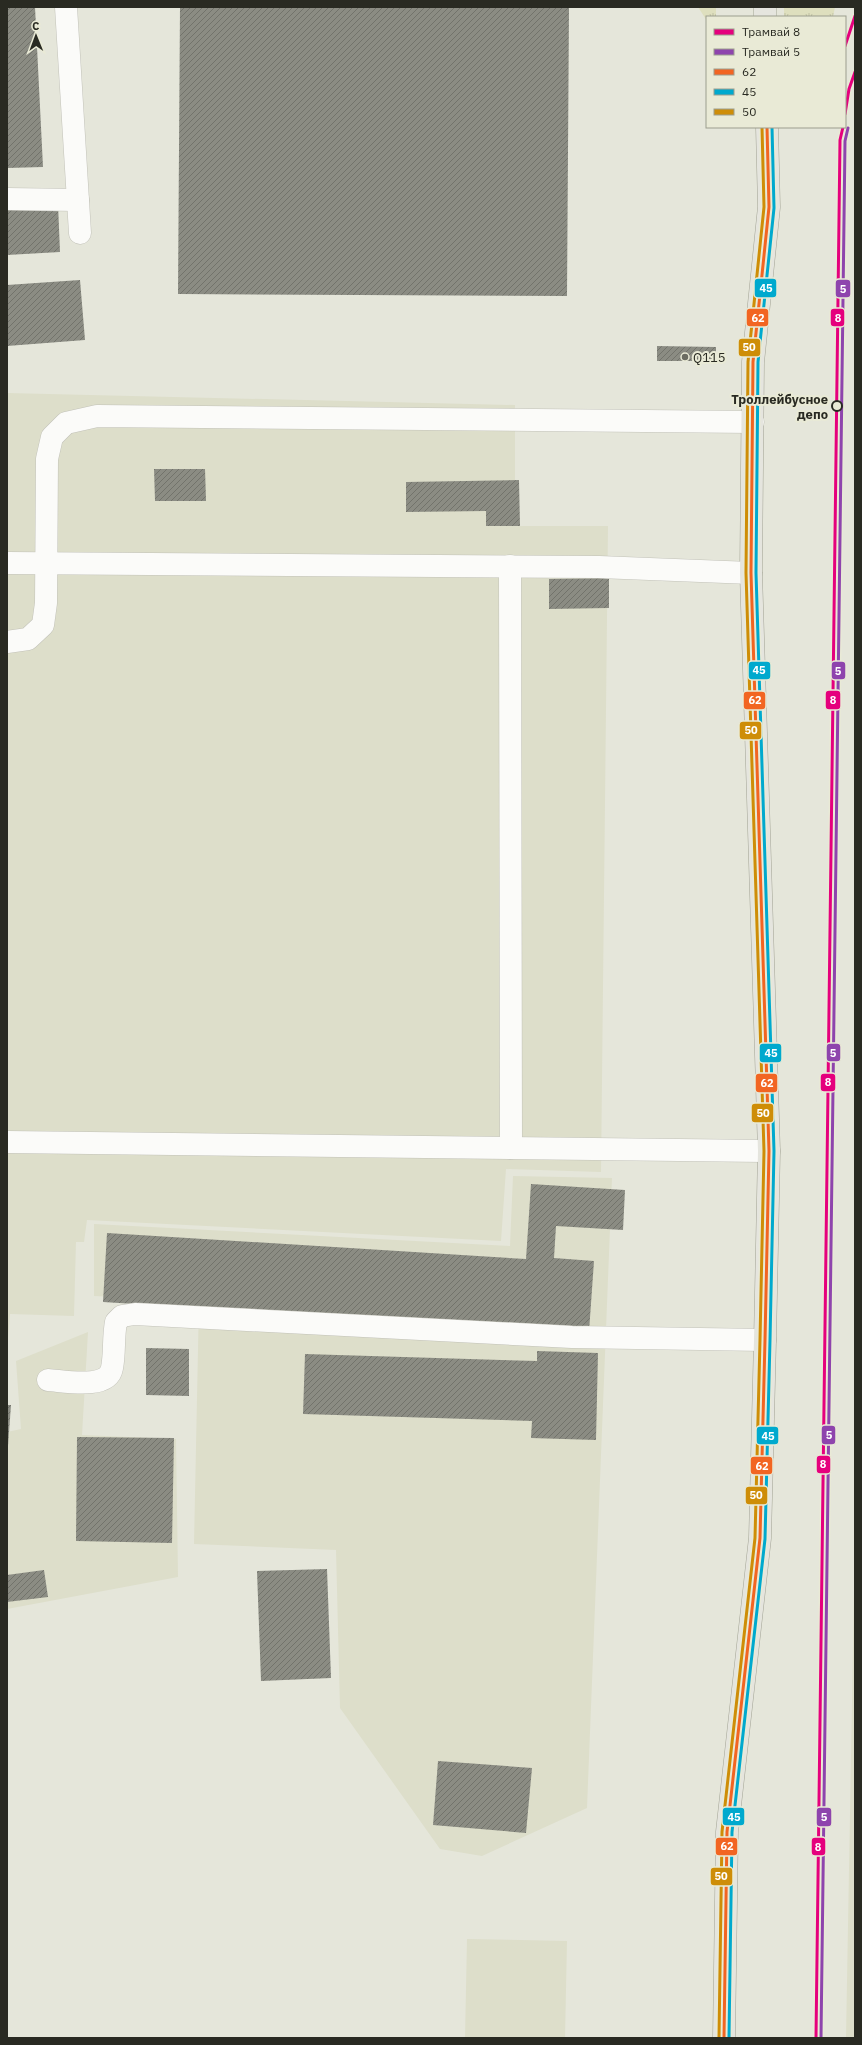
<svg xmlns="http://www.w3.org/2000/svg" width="862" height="2045" viewBox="0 0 862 2045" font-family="'IBM Plex Sans',sans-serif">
<defs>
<pattern id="grass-tufts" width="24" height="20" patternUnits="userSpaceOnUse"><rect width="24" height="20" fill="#dedfbe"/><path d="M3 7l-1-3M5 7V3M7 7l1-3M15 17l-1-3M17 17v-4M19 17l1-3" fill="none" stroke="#bec0a3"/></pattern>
<pattern id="building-hatch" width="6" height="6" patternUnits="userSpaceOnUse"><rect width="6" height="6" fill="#8b8c83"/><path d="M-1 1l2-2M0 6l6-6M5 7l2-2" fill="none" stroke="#72736b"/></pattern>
</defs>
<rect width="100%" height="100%" fill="#e5e6da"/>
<g fill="#dddeca">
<path d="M7,393l508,12v75l5,46h88l-7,646 -95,-3 -5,72 -414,-21 -3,22h-8l-2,74 -64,-2 -3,36z"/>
<path d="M513,1176l99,2 -25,630 -105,48 -42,-7 -100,-141 -4,-158 -142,-6 5,-243 -105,-5v-72l416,22z"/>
<path d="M88,1332l-6,103 94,4 2,138 -171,32v-177l14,-3 -5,-68z"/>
<path d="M855,1534v504h-9z"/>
<path d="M467,1939l100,2 -2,97h-100z"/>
</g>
<g fill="url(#grass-tufts)">
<path d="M698,7h18v10h-9v4z"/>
<path d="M784,7h51l-2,10h-49z"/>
</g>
<g fill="url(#building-hatch)">
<path d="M7,7h28l8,160 -36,1z"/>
<path d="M180,7h389l-2,289 -389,-2z"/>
<path d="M58,204l2,48 -53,3v-49z"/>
<path d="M80,280l5,60 -78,6v-61z"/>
<path d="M657,346l59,1v14h-59z"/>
<path d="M154,469h51l1,32h-51z"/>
<path d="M519,480l1,46h-34v-15l-80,1v-30z"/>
<path d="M609,578v30l-60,1v-30z"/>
<path d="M531,1184l94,6 -2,40 -67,-4 -2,32 40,3 -5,71 -486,-30 4,-69 419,26z"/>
<path d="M146,1348l43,1v47l-43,-1z"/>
<path d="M537,1351l61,2 -2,87 -65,-2 1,-17 -229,-7 2,-60 232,7z"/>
<path d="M7,1405h4l-3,41h-1z"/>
<path d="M77,1437l97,1 -2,105 -96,-2z"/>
<path d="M327,1569l4,109 -70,3 -4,-110z"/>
<path d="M44,1570l4,27 -41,5v-27z"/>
<path d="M438,1761l94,7 -6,65 -93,-8z"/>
</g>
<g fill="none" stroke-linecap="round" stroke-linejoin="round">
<g stroke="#c2c2b9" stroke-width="23">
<g id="minor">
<path d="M66,7l14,226"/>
<path d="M7,199l71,1"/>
<path d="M7,563l592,4 152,6"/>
<path d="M510,566l1,582"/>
<path d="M7,642l21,-3 15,-14 3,-22 1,-144 5,-22 14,-14 31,-7 656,6"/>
<path d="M7,1142l762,9"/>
<path d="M48,1380c17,1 60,10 64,-12 3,-15 1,-31 4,-46l6,-6 13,-2 437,23 193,3"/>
</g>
</g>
<g stroke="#a2a394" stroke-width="23">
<g id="major">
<path d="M765,7v10"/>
<path d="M724,2038l3,-206 33,-294 5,-198 4,-189 -18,-578 2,-211 16,-155 -2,-80"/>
</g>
</g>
<use href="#minor" stroke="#fbfbf9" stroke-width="22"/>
<use href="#major" stroke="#e5e5de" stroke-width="22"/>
<g stroke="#e9ead6" stroke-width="6">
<path id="bus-1" d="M724,2038l3,-206 33,-294 5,-198 4,-189 -18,-578 2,-211 16,-155 -2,-80"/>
</g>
<g stroke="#e9ead6" stroke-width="6">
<path id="bus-2" d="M729,2038l3,-206 33,-293 5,-199 4,-189 -18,-578 2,-211 16,-154 -2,-81"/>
</g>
<g stroke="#e9ead6" stroke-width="6">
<path id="bus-3" d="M719,2038l3,-206 33,-294 5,-198 4,-189 -18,-578 2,-211 16,-155 -2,-80"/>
</g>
<use href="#bus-1" stroke="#f26522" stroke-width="3"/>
<use href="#bus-2" stroke="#00a9ce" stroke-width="3"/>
<use href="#bus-3" stroke="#ce8d07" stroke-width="3"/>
<g stroke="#e9ead6" stroke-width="6">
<g id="tram-1">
<path d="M845,46l10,-30"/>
<path d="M845,114l4,-25 6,-17"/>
<path d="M816,2038l24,-1898 3,-13"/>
</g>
</g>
<g stroke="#e9ead6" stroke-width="6">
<path id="tram-2" d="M821,2038l24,-1897 3,-13"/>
</g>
<use href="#tram-1" stroke="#e5007d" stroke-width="3"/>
<use href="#tram-2" stroke="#8e44ad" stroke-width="3"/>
</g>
<circle fill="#6b6c62" stroke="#e9ead6" stroke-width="1.5" cx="685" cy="357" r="4"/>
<circle fill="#e9ead6" stroke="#292a22" stroke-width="2" cx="837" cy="406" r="5"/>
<g text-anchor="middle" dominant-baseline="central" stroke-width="4" stroke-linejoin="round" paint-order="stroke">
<g font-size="13" fill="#292a22" stroke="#e9ead6" text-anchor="start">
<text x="693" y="357">Q115</text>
</g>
<g font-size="13" font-weight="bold" fill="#292a22" stroke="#e9ead6" text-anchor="end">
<text x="828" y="399">Троллейбусное<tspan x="828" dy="15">депо</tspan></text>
</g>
</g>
<g stroke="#e9ead6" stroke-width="1.5">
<rect x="754" y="278" width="23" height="20" rx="4" fill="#00a9ce"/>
<rect x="835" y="279" width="16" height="19" rx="4" fill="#8e44ad"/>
<rect x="830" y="308" width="15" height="19" rx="4" fill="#e5007d"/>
<rect x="746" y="308" width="23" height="19" rx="4" fill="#f26522"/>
<rect x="738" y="338" width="23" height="19" rx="4" fill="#ce8d07"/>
<rect x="748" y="661" width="23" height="19" rx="4" fill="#00a9ce"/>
<rect x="831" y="661" width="15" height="19" rx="4" fill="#8e44ad"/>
<rect x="825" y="690" width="16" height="20" rx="4" fill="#e5007d"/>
<rect x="743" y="691" width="23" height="19" rx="4" fill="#f26522"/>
<rect x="739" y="721" width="23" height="19" rx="4" fill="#ce8d07"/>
<rect x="826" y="1043" width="15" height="19" rx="4" fill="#8e44ad"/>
<rect x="759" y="1043" width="23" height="20" rx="4" fill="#00a9ce"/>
<rect x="820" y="1073" width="16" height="19" rx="4" fill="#e5007d"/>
<rect x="755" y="1073" width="23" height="20" rx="4" fill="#f26522"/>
<rect x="751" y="1103" width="23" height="20" rx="4" fill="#ce8d07"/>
<rect x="821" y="1425" width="15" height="20" rx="4" fill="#8e44ad"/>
<rect x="756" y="1426" width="23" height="19" rx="4" fill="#00a9ce"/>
<rect x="816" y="1455" width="15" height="19" rx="4" fill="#e5007d"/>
<rect x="750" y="1456" width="23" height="19" rx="4" fill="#f26522"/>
<rect x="745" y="1486" width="23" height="19" rx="4" fill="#ce8d07"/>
<rect x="722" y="1807" width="23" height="19" rx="4" fill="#00a9ce"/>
<rect x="816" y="1807" width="16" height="20" rx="4" fill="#8e44ad"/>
<rect x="715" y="1837" width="23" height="19" rx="4" fill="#f26522"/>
<rect x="811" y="1837" width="15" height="19" rx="4" fill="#e5007d"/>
<rect x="710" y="1867" width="23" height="19" rx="4" fill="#ce8d07"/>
</g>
<g font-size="11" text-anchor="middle" font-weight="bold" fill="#fff">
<text x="766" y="292">45</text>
<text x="843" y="293">5</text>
<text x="838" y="322">8</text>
<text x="758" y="322">62</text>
<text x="749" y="351">50</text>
<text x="759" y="674">45</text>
<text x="838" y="675">5</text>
<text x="833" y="704">8</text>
<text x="755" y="704">62</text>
<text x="751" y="734">50</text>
<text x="833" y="1057">5</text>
<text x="771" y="1057">45</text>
<text x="828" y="1086">8</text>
<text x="767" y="1087">62</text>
<text x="763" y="1117">50</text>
<text x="829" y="1439">5</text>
<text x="768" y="1440">45</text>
<text x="823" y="1468">8</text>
<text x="762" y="1470">62</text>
<text x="756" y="1499">50</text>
<text x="734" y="1821">45</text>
<text x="824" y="1821">5</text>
<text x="727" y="1850">62</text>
<text x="818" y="1851">8</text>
<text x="721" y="1880">50</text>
</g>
<rect width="862" height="2045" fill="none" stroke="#292a22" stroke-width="16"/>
<rect x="706" y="16" width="140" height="112" fill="#e9ead6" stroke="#9c9d8e"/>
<rect x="714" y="29" width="20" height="6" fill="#e5007d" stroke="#9c9d8e"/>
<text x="742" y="36" font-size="12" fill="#292a22">Трамвай 8</text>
<rect x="714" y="49" width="20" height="6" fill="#8e44ad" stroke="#9c9d8e"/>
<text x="742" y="56" font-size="12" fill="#292a22">Трамвай 5</text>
<rect x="714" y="69" width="20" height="6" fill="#f26522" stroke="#9c9d8e"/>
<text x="742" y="76" font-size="12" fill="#292a22">62</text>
<rect x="714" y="89" width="20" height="6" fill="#00a9ce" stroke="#9c9d8e"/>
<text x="742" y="96" font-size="12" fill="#292a22">45</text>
<rect x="714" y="109" width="20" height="6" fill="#ce8d07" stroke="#9c9d8e"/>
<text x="742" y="116" font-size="12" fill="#292a22">50</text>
<g transform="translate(36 36) rotate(359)" stroke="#e9ead6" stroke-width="3" paint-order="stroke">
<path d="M0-3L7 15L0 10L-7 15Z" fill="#292a22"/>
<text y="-6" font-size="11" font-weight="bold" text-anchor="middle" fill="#292a22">С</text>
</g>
</svg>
